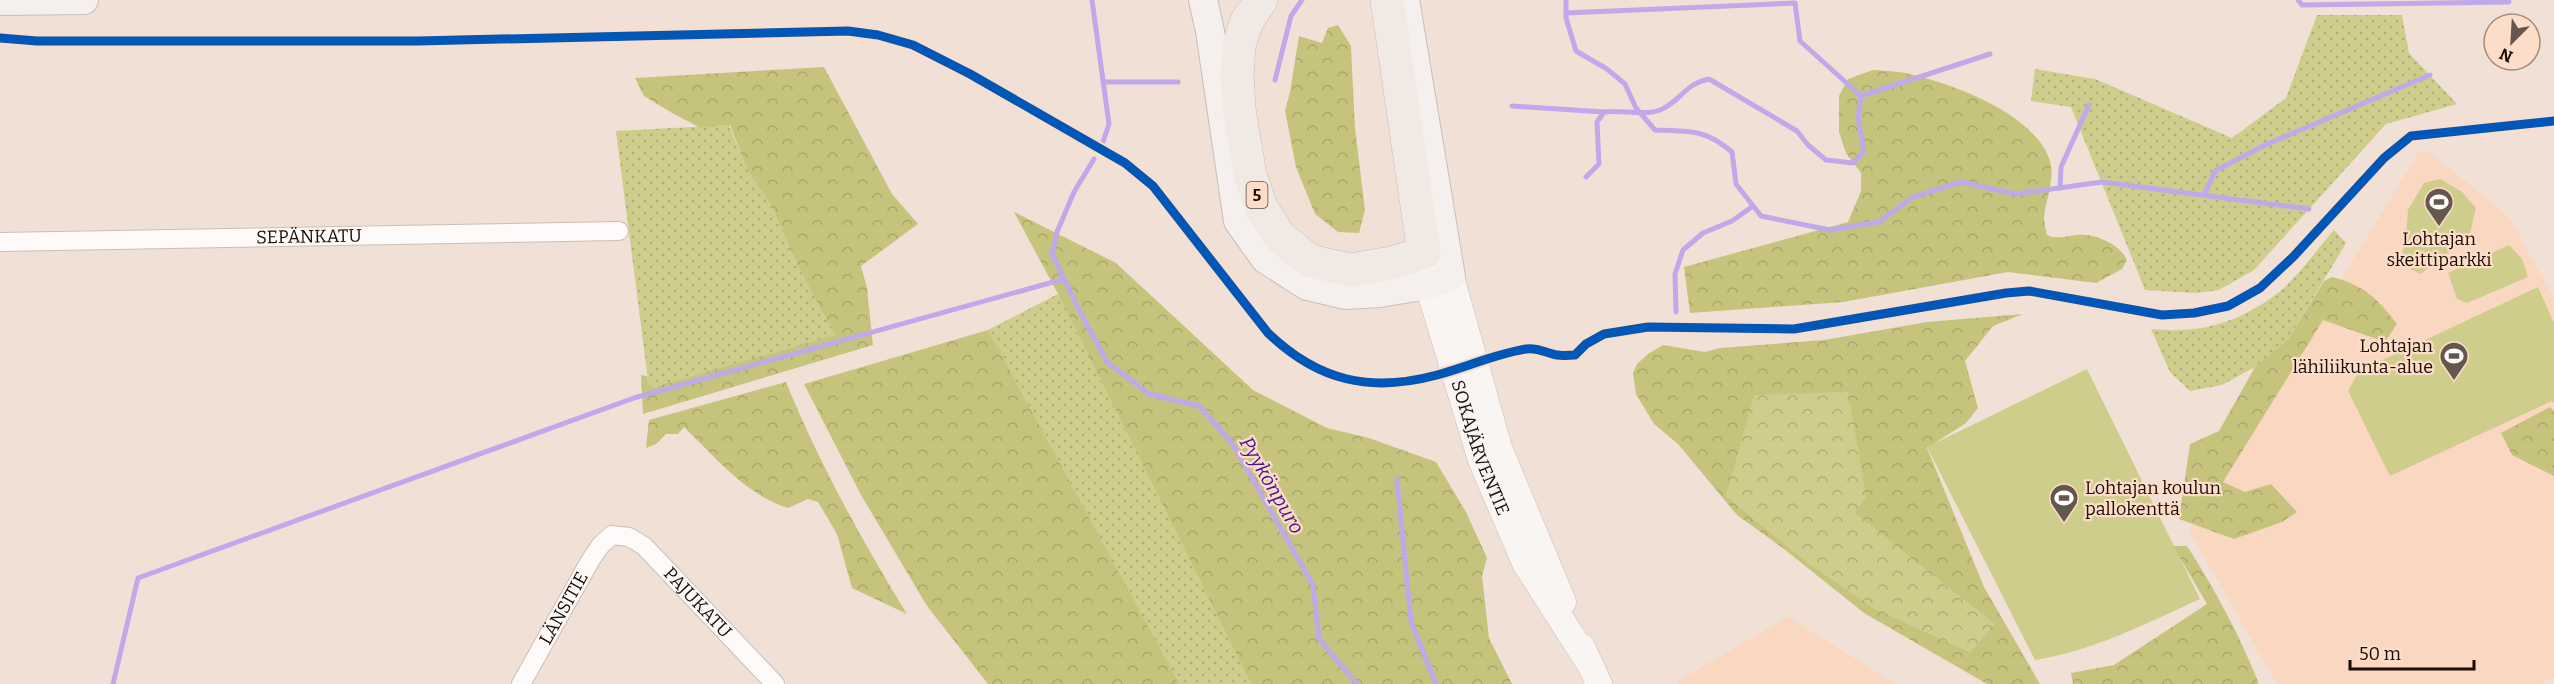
<svg xmlns="http://www.w3.org/2000/svg" width="2554" height="684" viewBox="0 0 2554 684" font-family="Bitter,serif">
<defs>
<pattern id="grass-dots" width="8" height="8" patternUnits="userSpaceOnUse" patternTransform="scale(1.5)"><rect width="8" height="8" fill="#cecd8c"/><path d="M2 2h.1M6 6h.1" fill="none" stroke="#b0af77" stroke-width="1.8" stroke-linecap="round"/></pattern>
<pattern id="forest-crowns" width="20" height="18" patternUnits="userSpaceOnUse" patternTransform="scale(1.5)"><rect width="20" height="18" fill="#c6c47c"/><path d="M2 6a3 3 0 1 1 6 0M12 15a3 3 0 1 1 6 0" fill="none" stroke="#aaa76a"/></pattern>
<pattern id="park-crowns" width="20" height="18" patternUnits="userSpaceOnUse" patternTransform="scale(1.5)"><rect width="20" height="18" fill="#cecd8c"/><path d="M2 6a3 3 0 1 1 6 0M12 15a3 3 0 1 1 6 0" fill="none" stroke="#b0af77"/></pattern>
</defs>
<rect width="100%" height="100%" fill="#f1e0d5"/>
<g fill="#f9d7c1">
<path d="M2420,150l12,4 77,63 45,81v380l-15,6h-262l-88,-154z"/>
<path d="M1788,617l108,67h-219l-1,-2z"/>
</g>
<g fill="url(#grass-dots)">
<path d="M2317,15h85l7,38 48,51 -71,20 -132,146 -35,20 -24,3 -50,-3 -74,-183 -40,-6 4,-32 60,10 137,59 54,-40z"/>
<path d="M729,125l18,44 26,40 24,55 39,71 -187,53 -33,-257z"/>
<path d="M2334,230l12,13 -57,95 -34,29 -33,18 -32,6 -20,-19 -19,-43c50,5 87,-6 127,-36 18,-14 40,-45 56,-63z"/>
<path d="M1058,294l193,390h-73l-190,-354z"/>
</g>
<g fill="url(#forest-crowns)" fill-rule="evenodd">
<path d="M1338,25l13,21 4,82 10,82 -6,23 -21,-1 -23,-18 -19,-47 -11,-56 5,-19 9,-56 23,7 6,-15z"/>
<path d="M824,67l68,127 26,30 -57,42 6,22 6,57 -230,69 -2,-39 6,1 3,12 185,-53 -38,-71 -24,-55 -26,-40 -17,-44 -31,2 -27,-14 -28,-17 -9,-18z"/>
<path d="M1873,70c12,1 25,1 37,4 43,10 122,39 139,84 7,19 -3,40 -5,59 0,6 2,13 3,18 11,5 19,1 29,0 18,-2 43,8 51,25l-5,9 -26,14 -88,-11 -165,30 -153,11 -6,-46 164,-45 13,-31v-18l-15,-20 -7,-21v-36l9,-17z"/>
<path d="M1014,212l102,51 137,127 74,38 42,10 67,24 30,50 21,46 -5,18 7,62 23,46h-261l-193,-390z"/>
<path d="M2332,277c32,8 46,22 65,47l-12,18 -62,-22 -100,162 22,10 26,-8 26,28 -15,10 -48,17 -55,-20 11,-75 29,-13 36,-64 34,-29 35,-57z"/>
<path d="M2023,314l-30,12 -28,35 13,47 -12,15 -39,25 57,139 56,97h-53l-123,-71 -80,-64 -47,-34 -59,-71 -24,-20 -18,-30 -3,-21 4,-9 11,-10 15,-9 42,7 15,-4 104,-8 103,-18zM1726,496h140l-12,17 140,111 -24,28 -96,-44 -65,-45z"/>
<path d="M988,330l191,354h-191l-61,-78 -66,-111 -57,-111z"/>
<path d="M786,382c33,81 75,157 121,232l-55,-26 -15,-54 -19,-32 -10,-3 -20,9c-43,-14 -72,-50 -104,-81l-6,7h-12l-10,10 -10,4 3,-28z"/>
<path d="M2550,407l4,4v65l-42,-21 -11,-22z"/>
<path d="M2173,546h14c28,43 53,90 72,138h-186l-2,-11 43,-8 93,-61z"/>
</g>
<path fill="url(#park-crowns)" d="M1848,392l18,104 -12,17 140,111 -24,28 -96,-44 -65,-45 -83,-67 28,-101z"/>
<g fill="#cecd8c">
<path d="M2440,179l22,13 14,16 -7,29 -49,37 -20,-11 6,-26 2,-27 16,-27z"/>
<path d="M2509,245l13,14 6,18 -61,26 -10,-4 -9,-26z"/>
<path d="M2538,287l16,36v80l-2,-2 -162,75 -42,-85 11,-20z"/>
<path d="M2087,369l113,230c-53,24 -107,52 -165,61l-108,-213z"/>
</g>
<g fill="none" stroke-linecap="round" stroke-linejoin="round">
<g stroke="#c0a9ea" stroke-width="5">
<path d="M1092,0l17,124 -6,18"/>
<path d="M1566,0v18l10,33 31,18 18,15 11,24 19,22c34,1 50,-1 77,22l4,32 25,32 69,14 49,-8 34,-25 48,-15 55,12 86,-12 207,27"/>
<path d="M2298,0l4,5 207,-3"/>
<path d="M1566,13l229,-10 5,38 61,55 129,-42"/>
<path d="M1275,80l16,-64 11,-16"/>
<path d="M1103,82h75"/>
<path d="M1512,106l92,6"/>
<path d="M1094,159l-20,33 -17,40 -5,22 28,58 27,50 42,32 50,12 33,37 81,142 6,54 38,45"/>
<path d="M1586,177l13,-13 -2,-42 7,-10c19,-3 45,6 62,-5 18,-11 20,-23 43,-28l88,52 11,14 18,15 27,3 11,-11 -6,-34 3,-22"/>
<path d="M2060,188l1,-21 28,-62"/>
<path d="M2204,195l11,-24 50,-26 165,-70"/>
<path d="M1676,312l-1,-38 8,-24 20,-17 29,-12 21,-15"/>
<path d="M1397,479l14,143 25,62"/>
<path d="M113,684l25,-106 496,-180 430,-119"/>
</g>
<g stroke="#cdbeb4" stroke-width="20">
<g id="street">
<path id="s1" d="M0,242l619,-11"/>
<path id="s2" d="M521,684l69,-123 10,-15 12,-11 17,2 15,9 131,138"/>
</g>
</g>
<g stroke="#cdbeb4" stroke-width="27">
<g id="secondary">
<path id="s3" d="M1425,266l3,19 53,175 44,103 64,100"/>
<path d="M1451,277l48,171 64,154"/>
<path d="M1582,647l17,37"/>
</g>
</g>
<g stroke="#c8bfb9" stroke-width="30">
<g id="primary">
<path d="M1203,0l7,31 28,190 27,38 42,27 38,9 35,-2 48,-8 23,-8 -46,-277"/>
<path d="M0,1l84,-1"/>
</g>
</g>
<g stroke="#c8bfb9" stroke-width="34">
<path id="highway" d="M1261,0l-14,21 -8,24 -2,30 2,34 11,66 11,32 19,30 30,24 40,9 42,-7 32,-10 -37,-253"/>
</g>
<use href="#street" stroke="#fdfaf9" stroke-width="18"/>
<use href="#secondary" stroke="#f9f5f3" stroke-width="26"/>
<use href="#primary" stroke="#f5f0ed" stroke-width="28"/>
<use href="#highway" stroke="#f1e9e3" stroke-width="33"/>
<g stroke="#feddc8" stroke-width="13">
<path id="cycleway" d="M0,38l37,3h381l430,-10 30,4 35,10 57,29 155,89 28,23 115,147c50,48 102,60 169,42 30,-8 58,-21 89,-26 11,-2 20,4 31,6 6,1 12,0 18,0l11,-11 18,-10 44,-7 146,2 212,-36 23,-2 133,24 32,-2 34,-7 32,-18 33,-31 91,-99 27,-22 143,-15"/>
</g>
<use href="#cycleway" stroke="#0057b8" stroke-width="9"/>
</g>
<defs>
<g id="stadium-pin" transform="scale(1.5)"><path d="M0 17L-7.5 6A9.5 9.5 0 1 1 7.5 6Z" fill="#66574e" stroke="#feddc8"/><path d="M0-5a6.5 5 0 1 0 0 10a6.5 5 0 1 0 0-10ZM-3.5-1.8h7v3.6h-7Z" fill="#fff"/></g>
</defs>
<g fill-rule="evenodd">
<use href="#stadium-pin" x="2439" y="202"/>
<use href="#stadium-pin" x="2454" y="356"/>
<use href="#stadium-pin" x="2064" y="498"/>
</g>
<g text-anchor="middle" dominant-baseline="central" stroke-width="4.5" stroke-linejoin="round" paint-order="stroke">
<rect fill="#feddc8" stroke="#5f4b40" stroke-width="1.5" x="1246.5" y="182" width="21" height="26" rx="4.5"/>
<g font-size="16" font-weight="bold" fill="#1b0d05">
<text x="1257" y="195">5</text>
</g>
<g font-size="18" fill="#1b0d05" stroke="#feddc8">
<text stroke="none"><textPath href="#s1" startOffset="309">SEPÄNKATU</textPath></text>
<text stroke="none"><textPath href="#s3" startOffset="190">SOKAJÄRVENTIE</textPath></text>
<text stroke="none"><textPath href="#s2" startOffset="288">PAJUKATU</textPath></text>
<text stroke="none"><textPath href="#s2" startOffset="87">LÄNSITIE</textPath></text>
</g>
<g font-size="18" fill="#1b0d05" stroke="#feddc8">
<text x="2439" y="239">Lohtajan<tspan x="2439" dy="21">skeittiparkki</tspan></text>
<text x="2433" y="346" text-anchor="end">Lohtajan<tspan x="2433" dy="21">lähiliikunta-alue</tspan></text>
<text x="2085" y="488" text-anchor="start">Lohtajan koulun<tspan x="2085" dy="21">pallokenttä</tspan></text>
</g>
<g font-size="20" font-style="italic" fill="#47178b" stroke="#feddc8">
<text transform="translate(1272 485) rotate(60)">Pyykönpuro</text>
</g>
</g>
<g transform="translate(2512 42) rotate(204)"><circle r="28" fill="#feddc8" stroke="#a38a7a" stroke-width="1.5"/>
<path d="M0-4.5L10 22L0 15L-10 22Z" fill="#66574e"/>
<text y="-9" font-size="16" font-weight="bold" text-anchor="middle" fill="#1b0d05">N</text>
</g>
<path d="M2350 660v9h124v-9" fill="none" stroke="#1b0d05" stroke-width="3"/>
<text x="2359" y="660" font-size="18" fill="#1b0d05" stroke="#feddc8" stroke-width="4.5" paint-order="stroke">50 m</text>
</svg>
